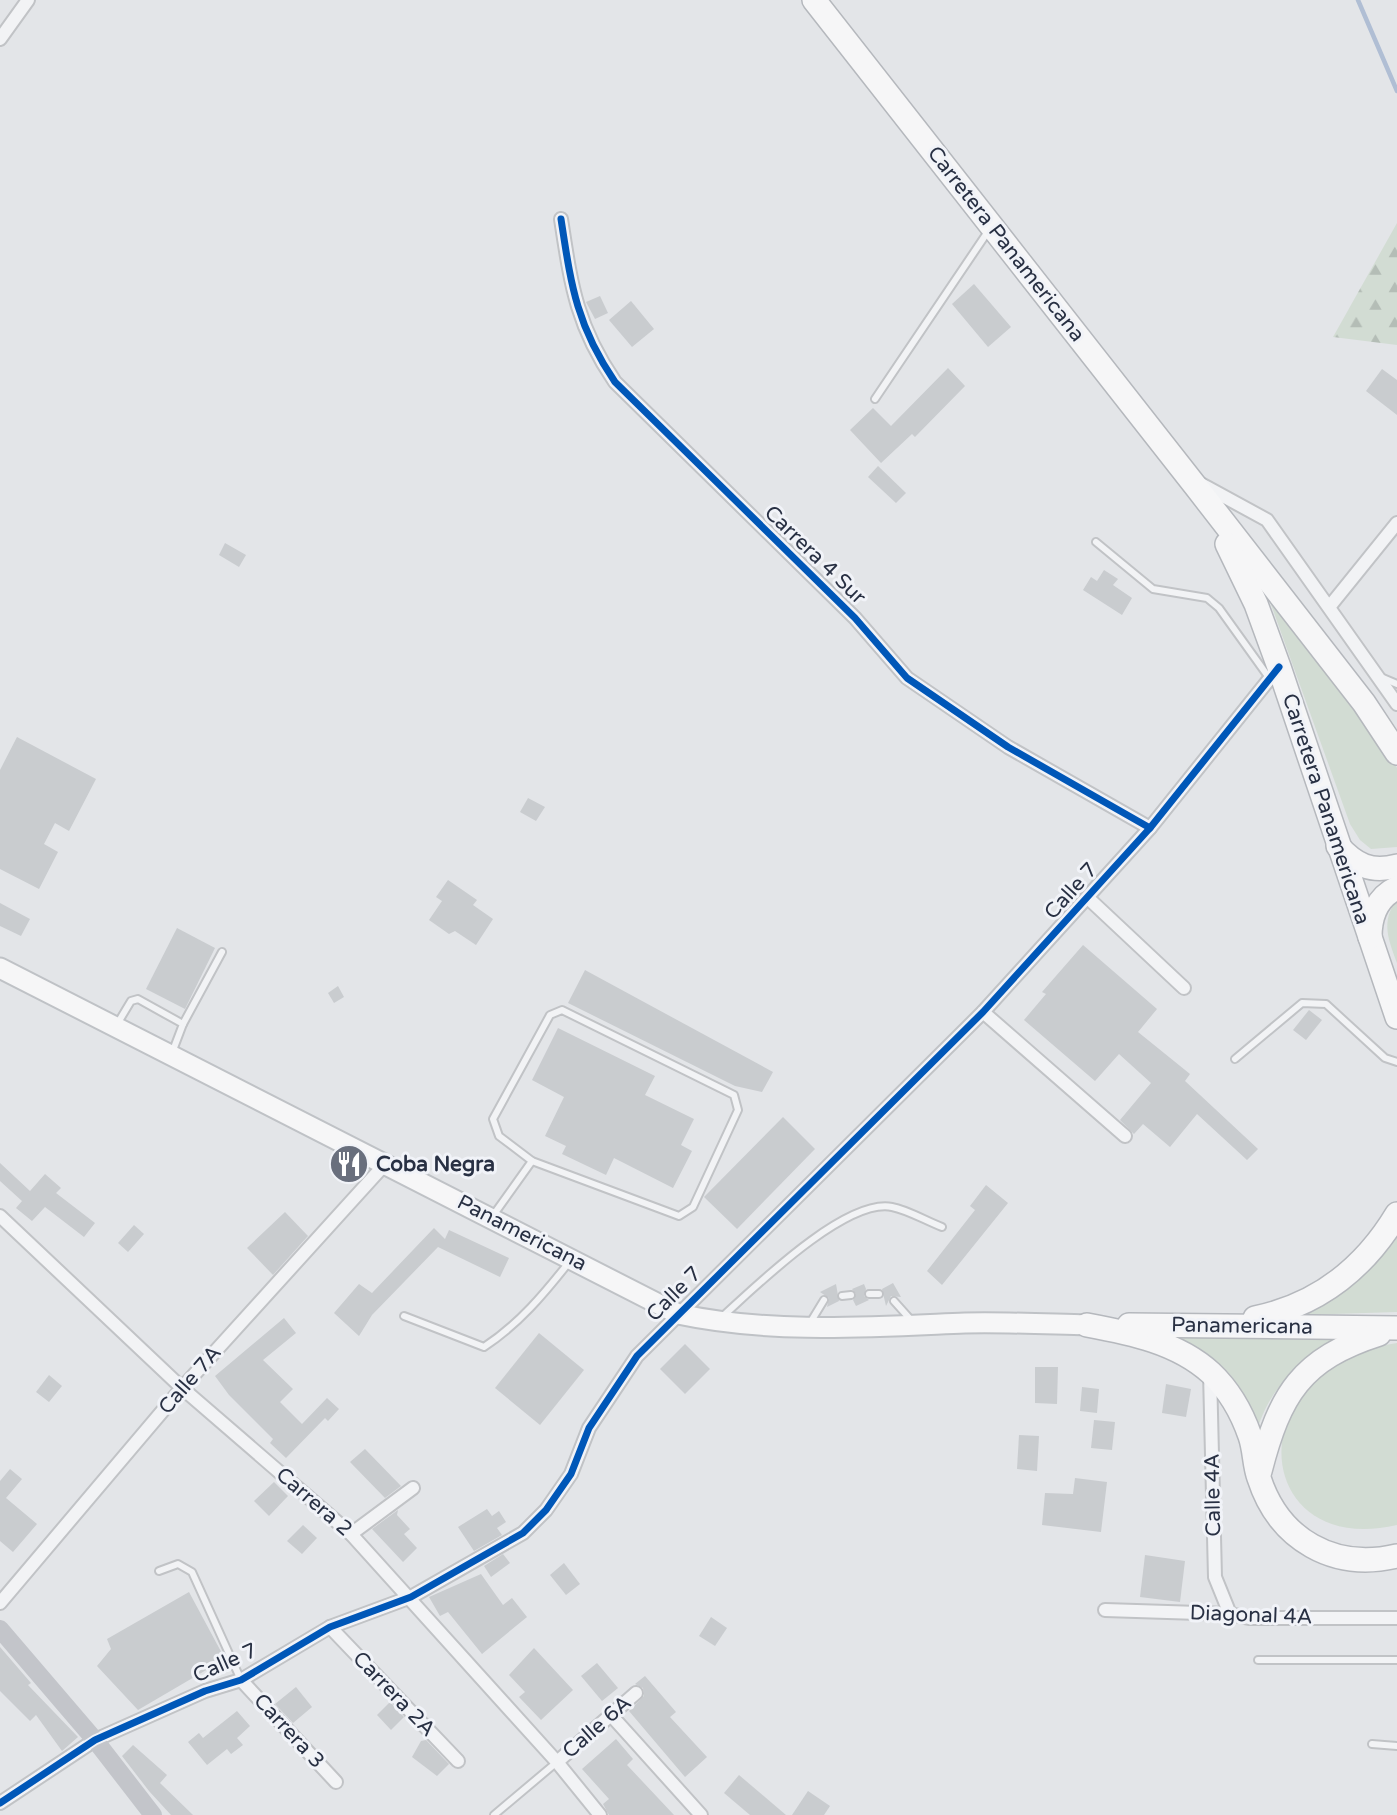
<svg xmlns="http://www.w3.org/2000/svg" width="1397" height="1815" viewBox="0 0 1397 1815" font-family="'Varela Round',sans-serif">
<defs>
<pattern id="forest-firs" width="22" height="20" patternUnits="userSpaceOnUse" patternTransform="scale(1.75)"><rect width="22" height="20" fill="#d2dcd3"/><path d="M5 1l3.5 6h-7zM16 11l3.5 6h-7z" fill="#b4bdb6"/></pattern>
</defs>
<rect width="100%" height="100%" fill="#e3e5e8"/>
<g fill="#d2dcd3">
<path d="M1264,585l122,164 11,19v79l-26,2 -11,-9 -10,-16z"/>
<path d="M1397,900v63c-8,-22 -17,-42 0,-63z"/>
<path d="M1397,1238v74l-126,4c46,-20 97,-34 126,-78z"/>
<path d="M1155,1335l202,2c-53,24 -84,39 -102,99 -10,-65 -41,-84 -100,-101z"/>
<path d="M1397,1343v182c-146,34 -162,-157 0,-182z"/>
</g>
<path fill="url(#forest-firs)" d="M1397,223v122l-64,-8z"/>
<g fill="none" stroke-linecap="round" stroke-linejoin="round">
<path stroke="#b0bed4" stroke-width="4.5" d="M1358,0l39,91"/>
</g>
<g fill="#c9cccf">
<path d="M974,284l37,43 -23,20 -36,-43z"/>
<path d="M600,296l8,17 -13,6 -9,-17z"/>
<path d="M631,301l23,28 -22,18 -23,-27z"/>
<path d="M948,368l17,18 -50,51 -3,-3 -31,29 -31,-33 23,-22 18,18z"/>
<path d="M1382,369l15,11v35l-31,-24z"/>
<path d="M878,466l28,27 -10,10 -28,-26z"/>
<path d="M225,543l21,12 -7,12 -20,-12z"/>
<path d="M1104,570l14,9 -5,6 19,13 -10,17 -39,-25 8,-13 6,4z"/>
<path d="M17,737l79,42 -27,52 -14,-8 -11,21 14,8 -19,37 -39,-20v-99z"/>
<path d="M528,798l17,9 -9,14 -16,-9z"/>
<path d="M448,880l29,20 -4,5 20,14 -17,26 -21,-14 -6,3 -20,-14 13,-19 -6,-4z"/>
<path d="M0,903l30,16 -9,17 -21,-10z"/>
<path d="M177,928l38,20 -30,61 -39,-20z"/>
<path d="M1083,945l74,64 -19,23 52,42 -5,7 73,68 -11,11 -50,-46 -27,33 -27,-23 -9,10 -14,-14 31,-37 -32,-29 -24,27 -71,-61 22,-26 -4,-2z"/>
<path d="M585,970l188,102 -11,20 -27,-6 -167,-83z"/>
<path d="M338,986l6,11 -10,6 -6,-10z"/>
<path d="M1309,1010l13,10 -16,20 -13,-10z"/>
<path d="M558,1028l97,48 -10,19 49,24 -13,26 11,6 -19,37 -59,-30 -8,17 -44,-21 4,-8 -21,-10 19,-39 -32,-17z"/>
<path d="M783,1117l32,32 -78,80 -33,-32z"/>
<path d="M0,1163l30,28 15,-17 16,14 -5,5 39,30 -11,14 -39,-30 -13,14 -16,-13 6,-7 -22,-20z"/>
<path d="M986,1185l22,18 -66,82 -15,-14 48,-61 -5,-4z"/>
<path d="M285,1212l23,24 -35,39 -26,-27z"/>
<path d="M134,1225l10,9 -16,18 -10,-9z"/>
<path d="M434,1228l11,11 4,-9 60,28 -9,19 -62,-30 -66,68 -13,21 -25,-23 25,-29 13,9z"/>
<path d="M893,1283l8,14 -10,-1 -5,10 -4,-17z"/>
<path d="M836,1284l3,17 -12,6 2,-9 -9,-6z"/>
<path d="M864,1284l2,5 -2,7 5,4 -13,6 -3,-6 3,-6 -4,-5z"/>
<path d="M284,1318l12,15 -33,27 30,29 -13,13 22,22 25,-26 12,11 -11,12 -3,-3 -39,40 -16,-15 3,-4 -44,-44 -14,-19z"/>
<path d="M539,1333l45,37 -44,55 -45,-37z"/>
<path d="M685,1344l25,25 -25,25 -25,-25z"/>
<path d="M1035,1367h23l-1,37 -22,-1z"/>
<path d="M49,1375l13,11 -13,16 -13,-10z"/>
<path d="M1166,1384l25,5 -5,28 -24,-4z"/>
<path d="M1082,1387l17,2 -2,24 -17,-2z"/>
<path d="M1094,1420l21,2 -3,28 -21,-2z"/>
<path d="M1019,1435l20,1 -2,35 -20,-2z"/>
<path d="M365,1449l36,37 -16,12 -35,-36z"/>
<path d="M10,1469l12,10 -16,19 31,26 -24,28 -13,-11v-60z"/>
<path d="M1075,1478l32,4 -6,50 -59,-7 3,-32 28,1z"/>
<path d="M274,1482l14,14 -19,20 -15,-15z"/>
<path d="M487,1509l5,7 7,-5 7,11 -9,6 5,7 -28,16 -16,-24z"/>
<path d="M398,1510l-1,5 13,14 -6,5 13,14 -14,14 -31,-33z"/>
<path d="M303,1525l14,13 -15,16 -15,-13z"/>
<path d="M503,1554l7,9 -19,14 -7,-11z"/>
<path d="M1145,1555l40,6 -5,41 -40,-5z"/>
<path d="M564,1563l16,21 -14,11 -16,-20z"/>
<path d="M481,1574l22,31 9,-7 15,19 -45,37 -34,-42 -8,4 -11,-19z"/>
<path d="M189,1592l36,67 -87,51 -41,-44 14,-17 -4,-10z"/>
<path d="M711,1617l16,11 -12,18 -16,-10z"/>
<path d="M0,1647l31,36 -3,2 50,52 -16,14 -26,-36 -6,6 -30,-30z"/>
<path d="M534,1648l39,42 -32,30 -22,-23 6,-5 -16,-17z"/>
<path d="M597,1663l21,25 -16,13 -21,-25z"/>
<path d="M645,1676l31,36 -6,5 37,40 -22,20 -56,-66 15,-15 -1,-8 -8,-4z"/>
<path d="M296,1687l16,20 -19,16 -18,-19z"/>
<path d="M390,1702l14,15 -13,13 -14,-15z"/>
<path d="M237,1711l13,15 -13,12 6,7 -12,9 -4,-5 -20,16 -19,-23 11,-9 4,5z"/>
<path d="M616,1739l17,20 -6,6 47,50h-65l-6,-11 6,-5 -27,-30z"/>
<path d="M426,1740l23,24 -12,12 -25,-19 9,-16z"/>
<path d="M133,1745l34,30 -7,8 33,32h-22l-22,-24 -27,-35z"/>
<path d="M739,1775l47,40h-36l-26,-22z"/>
<path d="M808,1791l22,15 -6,9h-32z"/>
</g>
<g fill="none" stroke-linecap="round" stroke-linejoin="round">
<g stroke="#c1c3c6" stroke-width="10">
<g id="lane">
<path d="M875,399l114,-169"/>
<path d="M1096,542l57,47 54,9 12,10 51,71"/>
<path d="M1383,678l14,6"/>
<path d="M562,1010l172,85 4,15 -45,97 -14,9 -147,-55 -33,-25 -6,-17 57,-104z"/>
<path d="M183,1024l39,-72"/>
<path d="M116,1026l15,-25 7,-2 45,25 -11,29"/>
<path d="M1235,1059l67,-56 24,1 59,54 12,4"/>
<path d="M492,1217l40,-56"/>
<path d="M869,1294h10"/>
<path d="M842,1296l9,-1"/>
<path d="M894,1301l17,19"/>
<path d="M404,1316l80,31c35,-23 60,-53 86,-86"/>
<path d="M723,1316c33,-30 123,-118 169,-109 16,3 34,14 50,20"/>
<path d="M810,1323l14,-23"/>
<path d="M159,1571l19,-7 14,8 49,108"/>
<path d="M1258,1660h139"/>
<path d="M1372,1744l25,2"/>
<path d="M494,1815l63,-53"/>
</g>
</g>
<g stroke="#c1c3c6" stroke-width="16">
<g id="street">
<path d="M0,39l28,-39"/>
<path d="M561,219c10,65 15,106 54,163l240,236 52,60 101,69 142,81"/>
<path d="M1201,484l66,36 130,184"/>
<path d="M1330,606l67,-83"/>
<path d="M1088,898l96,90"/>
<path d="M983,1012l142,124"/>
<path d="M0,1216l182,172 169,146 206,228 43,53"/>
<path d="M1210,1373l5,204 15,37"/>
<path d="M351,1534l62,-46"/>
<path d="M0,1603l182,-215 204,-225"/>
<path d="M1105,1610l125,4 19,4h148"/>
<path d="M330,1627l128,134"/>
<path d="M241,1680l95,102"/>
<path d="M610,1714l91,101"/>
<path d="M557,1762l79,-69"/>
<path d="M0,1803l95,-63 110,-49 36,-11 89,-53 81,-30 112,-64 23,-23 25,-36 18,-46 48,-72 346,-344 167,-184 129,-161"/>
</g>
</g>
<g stroke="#bfc2c6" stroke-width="23">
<path id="primary" d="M0,968l678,346c94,20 191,13 287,9 40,-1 81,1 122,2"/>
</g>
<g stroke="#b5b8bd" stroke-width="26">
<g id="highway">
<path d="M814,0l383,488 167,215 33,50"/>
<path d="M1227,544l29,60 23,63 118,350"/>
<path d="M1338,846c17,19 33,27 59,20"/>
<path d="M1370,937c0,-20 7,-40 27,-49"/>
<path d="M1255,1318c63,-13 109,-49 142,-104"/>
<path d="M1087,1325c43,8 90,17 124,48 18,17 31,40 39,63 5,14 4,29 9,42 20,62 75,93 138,78"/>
<path d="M1129,1325l268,3"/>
<path d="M1260,1471c20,-77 41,-112 119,-137"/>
</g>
</g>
<use href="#lane" stroke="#f2f3f5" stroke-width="6"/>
<use href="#street" stroke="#f2f3f5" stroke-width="12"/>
<path stroke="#c3c5ca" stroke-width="18" d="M0,1629l95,111 58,75"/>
<use href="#primary" stroke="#f6f6f7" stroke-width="19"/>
<use href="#highway" stroke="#f6f6f7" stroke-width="23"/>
<g stroke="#f1f3f8" stroke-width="11">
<g id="cycleway">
<path d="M561,219c10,65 15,106 54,163l240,236 52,60 101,69 142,81"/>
<path d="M0,1803l95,-63 110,-49 36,-11 89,-53 81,-30 112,-64 23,-23 25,-36 18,-46 48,-72 346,-344 167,-184 129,-161"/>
</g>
</g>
<use href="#cycleway" stroke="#0057b8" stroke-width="7"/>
</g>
<defs>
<g id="restaurant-disc" transform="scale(2.0125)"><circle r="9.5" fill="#696f7d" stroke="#f1f3f8"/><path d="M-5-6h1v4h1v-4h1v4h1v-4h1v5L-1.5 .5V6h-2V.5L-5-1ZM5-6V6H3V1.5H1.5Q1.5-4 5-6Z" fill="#fff"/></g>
</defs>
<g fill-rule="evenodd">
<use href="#restaurant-disc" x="349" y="1164"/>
</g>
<g text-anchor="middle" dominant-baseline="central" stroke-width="6" stroke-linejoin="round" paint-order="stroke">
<g font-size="21" fill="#283043" stroke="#f1f3f8">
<text transform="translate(1006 244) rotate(52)">Carretera Panamericana</text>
<text transform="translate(815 555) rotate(44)">Carrera 4 Sur</text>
<text transform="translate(1326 809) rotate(72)">Carretera Panamericana</text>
<text transform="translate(1071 891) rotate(-48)">Calle 7</text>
<text transform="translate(522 1233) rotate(27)">Panamericana</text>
<text transform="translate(674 1294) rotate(-45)">Calle 7</text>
<text transform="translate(1242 1326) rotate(1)">Panamericana</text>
<text transform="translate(190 1380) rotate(-49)">Calle 7A</text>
<text transform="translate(1213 1495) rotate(-91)">Calle 4A</text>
<text transform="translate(314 1502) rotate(41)">Carrera 2</text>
<text transform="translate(1251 1615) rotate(2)">Diagonal 4A</text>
<text transform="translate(225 1663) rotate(-24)">Calle 7</text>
<text transform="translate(394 1694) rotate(46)">Carrera 2A</text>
<text transform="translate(597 1727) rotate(-41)">Calle 6A</text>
<text transform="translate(289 1731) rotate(47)">Carrera 3</text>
</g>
<g font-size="21" font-weight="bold" fill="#283043" stroke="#f1f3f8" text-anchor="start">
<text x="376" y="1164">Coba Negra</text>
</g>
</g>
</svg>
